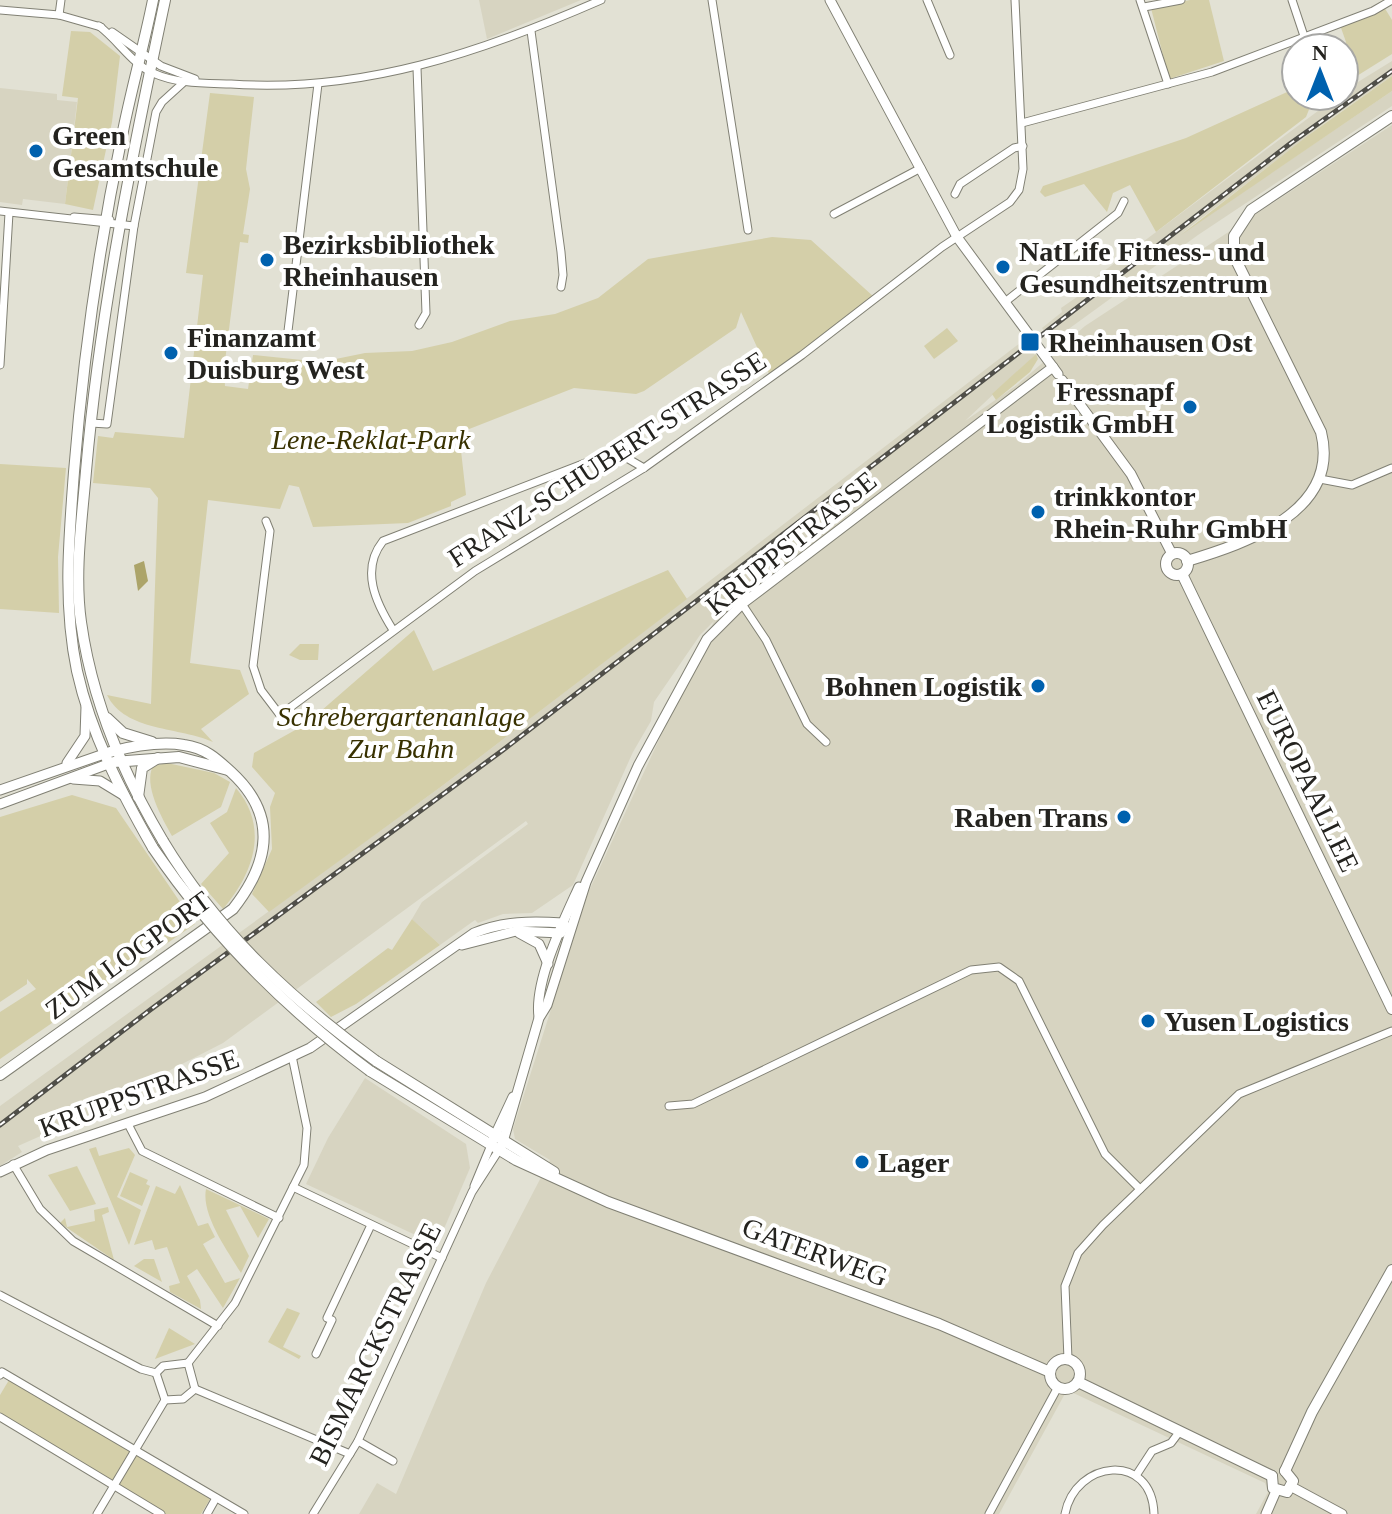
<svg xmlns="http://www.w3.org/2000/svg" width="1392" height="1514" viewBox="0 0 1392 1514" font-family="Georgia,serif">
<rect width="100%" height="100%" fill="#e2e1d4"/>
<g fill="#d7d4c1">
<path d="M479,0h102l-94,39z"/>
<path d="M1392,61v15l-66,46 -145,112 211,-143v15l-194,129 -146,106 -10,-13 20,-16 -1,-4 16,-11 -1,-5 262,-196h6l1,-6z"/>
<path d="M0,88l57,6v6l20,2 -12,102 -42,-5 -1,6 -22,-3z"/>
<path d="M1392,125v1389h-136l12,-22 -3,-9 -198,-93 -68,124h-640l18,-31 19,11 90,-211 64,-123 -35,-21 -2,-10 75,-236 126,-272 -14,14 -46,67 -3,19 -18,31 -60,133 -41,28 -29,1 -25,9 -3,-3 -35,25 -28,-26 10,-17 106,-78 -2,-3 -303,222 -84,43 -4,8 -117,52 4,6 -22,14v-60l442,-320 582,-446 11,15 -70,66 52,-36 68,-59z"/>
<path d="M365,1078l101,66 4,24 -33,77 -131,-61 22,-46z"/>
</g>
<g fill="#d4cfa9">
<path d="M1190,0h19l15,61 -55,18 -18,-71z"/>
<path d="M1384,7l8,13v34l-48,30 -1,-36 3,-6 -6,-17z"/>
<path d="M71,31l19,1 30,24 -8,66 -19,88 -28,-6 13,-106 -16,-2z"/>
<path d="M1392,76v15l-211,144 125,-98z"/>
<path d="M1296,88v8h30l-16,11 -4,10 -150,115 -26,-47 -17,8 -6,19 -23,-28 -39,13 -5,-5 3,-6 143,-48z"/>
<path d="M210,93l44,4 -8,72 4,20 -7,45 6,1 -1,8 -8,-1 -16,127 1,17 23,3 5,-34 68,7 44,-9 47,-2 40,-9 58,-21 45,-7 43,-16 50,-39 124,-22 39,3 63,57 -103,81 -30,-66 -5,16 -92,63 -8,3 -62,-6 -115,45 7,62 -15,7v4l-43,17 -95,4 -14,-40 -10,-2 -9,24 -72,-9 -18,163 50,7 9,24 -48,35 12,13c-32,-15 -88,-10 -106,-47l44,9 7,-206 -8,-10 -57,-5 5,-47 15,2 2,-6 69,6 19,-163 -17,-2z"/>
<path d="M947,328l11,13 -24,18 -10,-13z"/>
<path d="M1036,354l2,5 -8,13 -34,28 -4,-6z"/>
<path d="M0,464l66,4 -8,89 1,56 -59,-4z"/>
<path d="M668,570l19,29 -245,187 -173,126 -17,-18 20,-45 -2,-42 5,-14 -23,-26 2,-14 52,-29 108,-94 19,41z"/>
<path d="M300,644h19l-1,16h-18l-11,-5z"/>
<path d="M167,763l47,10 16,9 -9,25 -49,29c-10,-18 -29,-51 -19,-70z"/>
<path d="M236,788c34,40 17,86 -13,121l-22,-25 28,-31 -19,-30 17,-11z"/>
<path d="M72,795l44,13 79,116 -195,135v-47l36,-23 -9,-10v5l-27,18v-185z"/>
<path d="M412,919l28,26 -84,59 -25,13 -15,-15 72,-54 4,2z"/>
<path d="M96,1147l3,9 30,-8 6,7 -18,42 24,13 -12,35 -40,-96z"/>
<path d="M77,1166l19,38 -26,7 -22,-36z"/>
<path d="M130,1172l18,8 -2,4 4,2 -8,20 -22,-10z"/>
<path d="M180,1185l18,41 10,-3 7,14 -12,7 22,39 15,-5 -17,30 -26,-39 -10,7 13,24 1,9 -31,-17 -1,-6 11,-3 -13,-36 -12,3 -3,-10 -18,5 22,-59 19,8z"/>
<path d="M206,1189l63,30 -11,19 -18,-32 -14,4 23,46 -8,17c-13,-22 -40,-58 -35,-84z"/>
<path d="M108,1207l1,5 -7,3 12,45 -54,-37 5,-5 2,9 28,-6 -1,-11z"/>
<path d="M144,1259h10l8,23 -28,-16z"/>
<path d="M287,1308l13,5 -17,34 18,9 -2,3 -31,-17z"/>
<path d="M169,1328l26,16 -40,15z"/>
<path d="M9,1380l201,119 -9,15h-36l-165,-99v-20z"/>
</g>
<path fill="#aca469" d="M144,561l4,20 -10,10 -4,-26z"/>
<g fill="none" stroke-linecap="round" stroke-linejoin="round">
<g stroke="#818074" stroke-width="9">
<g id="minor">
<path d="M712,0l36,230"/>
<path d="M927,0l23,55"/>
<path d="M1140,0l28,84"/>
<path d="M1292,0l12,36"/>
<path d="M1144,7l37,-7"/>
<path d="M0,10l59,5 42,12"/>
<path d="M59,15l2,-15"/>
<path d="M99,26c19,14 33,38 54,47 24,11 52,10 78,11 132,9 251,-32 370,-84"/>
<path d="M531,31l30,221 2,23 -2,12"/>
<path d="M112,32l49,34 34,13"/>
<path d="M417,68l9,245 -7,12"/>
<path d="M1022,123l190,-51 161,-61 19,-11"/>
<path d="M955,194l5,-10 54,-36 9,-2"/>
<path d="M0,211l134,15"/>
<path d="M834,214l87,-46"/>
<path d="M74,217l36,3"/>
<path d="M1005,302l113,-89 6,-12"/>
<path d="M288,331l30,-247"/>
<path d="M0,365l9,-152"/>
<path d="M91,423l16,1 27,-198 22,-114 6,-10 22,-20"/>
<path d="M1320,479l32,6 40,-17"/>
<path d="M266,521l4,10 -17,135 8,24 19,25 195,-144 169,-103 158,-113 140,-108 68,-45 9,-12 4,-21 -8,-169"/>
<path d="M742,604l24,36 41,84 19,18"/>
<path d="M393,630c-17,-27 -33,-60 -10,-89l223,-86 12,-2 26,15"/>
<path d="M669,1106l24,-2 278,-134 28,-3 20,14 86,173 35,35"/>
<path d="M128,1124l14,27 137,67"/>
<path d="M13,1164l27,45 33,32 145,85"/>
<path d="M474,1186l17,-41"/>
<path d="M293,1187l149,71"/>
<path d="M0,1295l141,74 15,4"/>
<path d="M316,1354l16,-34 -5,-2 44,-93"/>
<path d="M1068,1359l-3,-73 13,-33 25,-28 136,-131 153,-63"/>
<path d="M188,1363l47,-60 69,-138 3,-37 -15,-72"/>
<path d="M188,1363l7,26"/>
<path d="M156,1373l7,-7 25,-3"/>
<path d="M156,1373l9,27"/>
<path d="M0,1375l2,-3 242,142"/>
<path d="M195,1389l155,65"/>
<path d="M165,1400l18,-1 12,-10"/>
<path d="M0,1417l161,97"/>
<path d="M358,1441l35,20"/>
<path d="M1137,1474l15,-23 19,-8 9,-12"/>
<path d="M97,1514l68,-114"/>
<path d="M207,1514l9,-16"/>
<path d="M313,1514l45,-73 114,-249 27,-42"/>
<path d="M989,1514l69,-127"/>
<path d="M1065,1514c10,-54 87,-63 89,0"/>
</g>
</g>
<g stroke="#818074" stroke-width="11">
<g id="tertiary">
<path d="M830,0l127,237 101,137"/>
<path d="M1062,380l69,94 41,80"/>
<path d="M67,763l18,-27 1,-29"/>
<path d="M73,779l27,2 23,14"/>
<path d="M0,790l104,-36"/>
<path d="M0,804l108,-40"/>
<path d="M519,933l20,11 9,20"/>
<path d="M462,945l54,-14 45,2"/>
<path d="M539,1017c-5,-36 25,-97 40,-130"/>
<path d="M492,1142l21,-45"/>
<path d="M502,1145l37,-127 8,-13 39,-123 52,-116 69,-127 35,-35 311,-237"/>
<path d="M0,1172l47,-22 158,-53 105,-49 164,-115c30,-12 57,-12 89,-10l6,7"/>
<path d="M1292,1487l50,27"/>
<path d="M1266,1514l10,-23"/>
</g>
</g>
<g stroke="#818074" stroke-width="12">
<g id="secondary">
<circle cx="1177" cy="564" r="11"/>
<path d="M1187,561c60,-18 154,-50 134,-129l-87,-176v-20l17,-26 141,-94"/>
<path d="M1182,574l210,435"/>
<path d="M107,718l16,15 29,9"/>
<path d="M114,762l65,-5 49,13"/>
<path d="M138,797l4,-29 16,-10"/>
<path d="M163,841c-40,-67 -71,-140 -82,-219 -7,-49 1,-102 5,-151 14,-160 46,-315 79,-471"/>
<path d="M153,848c-32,-56 -62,-114 -76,-177 -14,-67 -8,-132 -3,-199 9,-112 25,-226 48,-336 9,-46 22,-91 31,-136"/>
<path d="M376,1061l178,111"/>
<path d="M370,1071l146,89 92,42 331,122 111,48"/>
<path d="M0,1075l233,-166c37,-47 45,-94 -2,-137 -15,-14 -26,-24 -47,-27 -24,-4 -51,1 -74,7"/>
<circle cx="1065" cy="1374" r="15"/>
<path d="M1078,1382l194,94"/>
<path d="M1285,1471l27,-59 80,-142"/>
<path d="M1272,1476l1,12 14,4 6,-11 -8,-10"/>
</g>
</g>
<use href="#minor" stroke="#fff" stroke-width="7"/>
<use href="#tertiary" stroke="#fff" stroke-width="9"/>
<use href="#secondary" stroke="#fff" stroke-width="10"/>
<g stroke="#504f49" stroke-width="5">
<path id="rail" d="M0,1125l150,-115 353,-260 788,-607 101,-72"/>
</g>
<use href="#rail" stroke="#fff" stroke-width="2" stroke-dasharray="6" stroke-linecap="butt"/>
<g stroke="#818074" stroke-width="12" stroke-linecap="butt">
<g id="secondary-bridge">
<path d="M163,841c55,91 128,158 213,220"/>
<path d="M153,848c60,88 132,160 217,223"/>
</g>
</g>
<use href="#secondary-bridge" stroke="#fff" stroke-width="10"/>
</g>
<g fill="#0061ae" stroke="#fff" stroke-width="3">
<circle cx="36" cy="151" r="8"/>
<circle cx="267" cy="260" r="8"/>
<circle cx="1003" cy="267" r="8"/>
<rect x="1020" y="332" width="20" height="20" rx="4"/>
<circle cx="171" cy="353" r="8"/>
<circle cx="1190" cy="407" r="8"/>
<circle cx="1038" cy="512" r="8"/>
<circle cx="1038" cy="686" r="8"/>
<circle cx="1124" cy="817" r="8"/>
<circle cx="1148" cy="1021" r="8"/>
<circle cx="862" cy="1162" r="8"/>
</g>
<g text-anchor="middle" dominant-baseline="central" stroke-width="8" stroke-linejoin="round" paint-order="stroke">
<g font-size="28" font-weight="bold" fill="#24231f" stroke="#fff" text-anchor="start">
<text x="52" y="135">Green<tspan x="52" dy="32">Gesamtschule</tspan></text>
<text x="283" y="244">Bezirksbibliothek<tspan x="283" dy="32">Rheinhausen</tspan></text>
<text x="1019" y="251">NatLife Fitness- und<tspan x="1019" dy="32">Gesundheitszentrum</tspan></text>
<text x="187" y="337">Finanzamt<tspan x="187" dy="32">Duisburg West</tspan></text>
<text x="1048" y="342">Rheinhausen Ost</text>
<text x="1174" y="391" text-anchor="end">Fressnapf<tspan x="1174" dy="32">Logistik GmbH</tspan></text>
<text x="1054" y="496">trinkkontor<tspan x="1054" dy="32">Rhein-Ruhr GmbH</tspan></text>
<text x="1022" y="686" text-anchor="end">Bohnen Logistik</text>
<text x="1108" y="817" text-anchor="end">Raben Trans</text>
<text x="1164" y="1021">Yusen Logistics</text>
<text x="878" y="1162">Lager</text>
</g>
<g font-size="28" font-style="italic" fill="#383100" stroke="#fff">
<text x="371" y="439">Lene-Reklat-Park</text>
<text x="401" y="716">Schrebergartenanlage<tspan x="401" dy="32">Zur Bahn</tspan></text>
</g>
<g font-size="28" fill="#24231f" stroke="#fff">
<text transform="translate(607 459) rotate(-33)">FRANZ-SCHUBERT-STRASSE</text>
<text transform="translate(791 543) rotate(-39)">KRUPPSTRASSE</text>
<text transform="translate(1308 781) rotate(64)">EUROPAALLEE</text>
<text transform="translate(128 955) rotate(-36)">ZUM LOGPORT</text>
<text transform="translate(139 1093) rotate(-20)">KRUPPSTRASSE</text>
<text transform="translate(815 1252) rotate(20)">GATERWEG</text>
<text transform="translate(375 1344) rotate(-64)">BISMARCKSTRASSE</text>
</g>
</g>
<g transform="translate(1320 72)"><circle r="38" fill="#ffffff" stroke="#a7a7a5" stroke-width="2"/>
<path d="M0-6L14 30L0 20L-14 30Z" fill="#0061ae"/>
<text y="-12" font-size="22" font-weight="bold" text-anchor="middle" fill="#24231f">N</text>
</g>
</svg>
